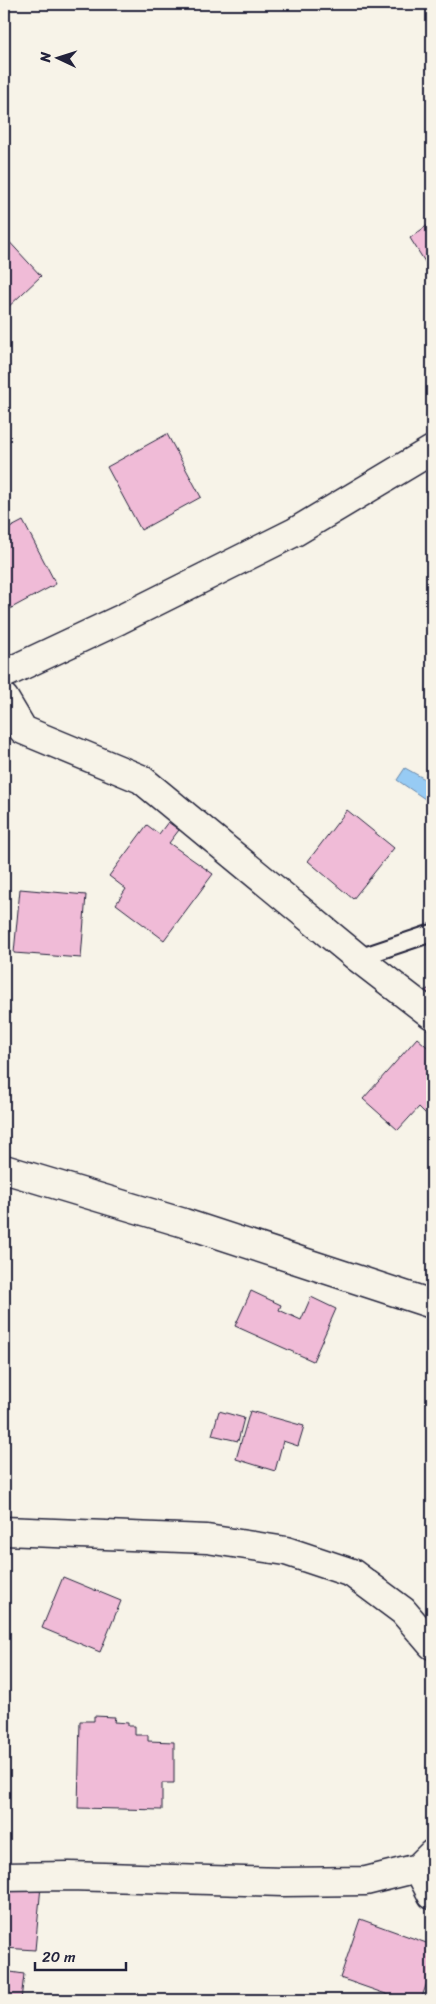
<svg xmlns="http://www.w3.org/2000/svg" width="436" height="2004" viewBox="0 0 436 2004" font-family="Sriracha,sans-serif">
<rect width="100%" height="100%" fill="#f7f3e8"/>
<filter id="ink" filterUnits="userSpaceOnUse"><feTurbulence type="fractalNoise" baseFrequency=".02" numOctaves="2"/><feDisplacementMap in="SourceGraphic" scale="10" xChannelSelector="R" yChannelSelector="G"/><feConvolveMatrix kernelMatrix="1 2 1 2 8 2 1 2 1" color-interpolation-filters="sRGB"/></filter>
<g filter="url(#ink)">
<path fill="#97cbf4" stroke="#6887aa" d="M405,768l27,15v8l-7,8 -28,-19z"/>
<g fill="#f0bbd7" stroke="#22223b">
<path d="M432,222v51l-22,-35z"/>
<path d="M4,236l37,40 -37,35z"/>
<path d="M167,434l34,63 -60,33 -34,-63z"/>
<path d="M23,521l33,63 -52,28v-81z"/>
<path d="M347,810l47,38 -41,51 -45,-38z"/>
<path d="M168,822l11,8 -10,13 44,31 -49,66 -48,-36 10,-15 -17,-13 38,-51 12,9z"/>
<path d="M20,889l66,6 -5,63 -67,-5z"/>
<path d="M432,987v19l-8,-15z"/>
<path d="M417,1038l15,13v60l-4,5 -9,-9 -21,23 -35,-31z"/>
<path d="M251,1291l30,14 -2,5 22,10 10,-23 25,12 -23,52 -78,-35z"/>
<path d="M219,1411l25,7 -6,23 -26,-6z"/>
<path d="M250,1411l54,15 -6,20 -15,-5 -8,30 -39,-12z"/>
<path d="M63,1577l58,24 -21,51 -58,-24z"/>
<path d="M94,1716l21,1 -1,5 14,1v3h7v9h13v6l26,1v41h-12v27l-84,-2 2,-87h14z"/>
<path d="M41,1886l-6,64 -31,-2v-61z"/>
<path d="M360,1919l72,26v23l-11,32h-18l-63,-22z"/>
<path d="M4,1971l20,3 -3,26h-17z"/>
</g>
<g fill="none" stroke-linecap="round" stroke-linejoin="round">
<g stroke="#22223b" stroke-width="20">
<path id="lane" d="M358,958l74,-25"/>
</g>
<g stroke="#22223b" stroke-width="31">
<g id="street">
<path d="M4,674l115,-54 176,-88 137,-82"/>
<path d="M4,698l19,32 118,49 217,179 74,57"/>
<path d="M4,1169l180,54 248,81"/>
<path d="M4,1531l203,8 79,12 66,22 51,38 29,34"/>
<path d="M418,1868l14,27"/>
<path d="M4,1877l65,-1 214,6 83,-1 52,-13 14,-14"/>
</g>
</g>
<use href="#lane" stroke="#f7f3e8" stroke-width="16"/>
<use href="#street" stroke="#f7f3e8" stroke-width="28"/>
</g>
</g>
<rect width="436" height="2004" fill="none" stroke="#f7f3e8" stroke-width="20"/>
<rect x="10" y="10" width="416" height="1984" fill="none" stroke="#22223b" stroke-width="2" filter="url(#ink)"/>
<g transform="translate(58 58) rotate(274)" stroke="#f7f3e8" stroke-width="4" paint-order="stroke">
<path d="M0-4L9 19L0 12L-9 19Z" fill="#22223b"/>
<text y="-8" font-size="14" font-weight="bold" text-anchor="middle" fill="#22223b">N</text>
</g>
<path d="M35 1962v8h91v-8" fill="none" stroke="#22223b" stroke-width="2.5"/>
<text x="42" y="1962" font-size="15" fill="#22223b" stroke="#f7f3e8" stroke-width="4" paint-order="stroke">20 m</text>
</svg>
